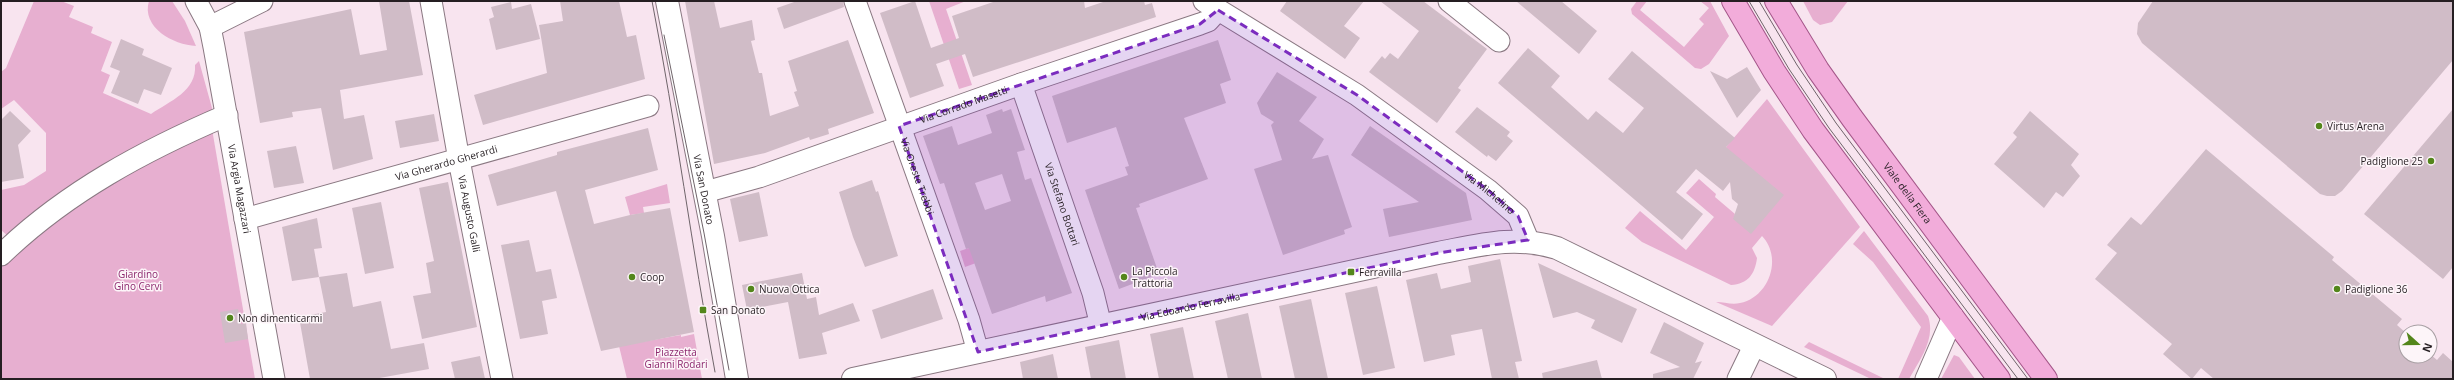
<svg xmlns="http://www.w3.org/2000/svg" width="2454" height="380" viewBox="0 0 2454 380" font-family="'Open Sans',sans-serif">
<rect width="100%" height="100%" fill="#f8e4ef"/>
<g fill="#e7afd0">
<path d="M34,1h27l13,5 -5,11 24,10 -2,6 21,9 -11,29 9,4 -7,18 48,21c19,-13 46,-23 44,-49l4,-4 13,47 -1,7 -203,121 -7,-6v-40l23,-5 22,-14v-38l-32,-33 -13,9v-37l5,-4z"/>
<path d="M149,1h23l13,20 11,25c-23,-1 -55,-19 -47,-45z"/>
<path d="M929,1h37l-20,8 26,76 -13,4z"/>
<path d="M1637,1h10l-7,9 44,37 20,-23 -5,-5 10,-11 -9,-7h10l19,35 -20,28 -8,5 -6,-1 -63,-54 -1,-5z"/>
<path d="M1803,1h45l-16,21 -12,3 -7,-5z"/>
<path d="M1767,99l93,128 -88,99 -56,-24c8,0 16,3 24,1 29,-6 43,-45 22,-67l-10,12 5,10c-2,16 -9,26 -26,27l-89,-43 -17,-14 15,-17 46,39 28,-33 -28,-24 13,-14 17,15 -1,3 20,17 -1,4 13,12 -21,-83z"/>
<path d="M212,129l43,250h-254v-117l81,-66z"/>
<path d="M667,184l3,19 -27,4 1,6 -14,2 -5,-18z"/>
<path d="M1864,231l64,85c8,23 -8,43 -19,63h-11l23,-52 -48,-65 -20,-18z"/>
<path d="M998,238l19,10 -52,19 -5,-16z"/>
<path d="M694,334l8,45h-75l-8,-33 62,-11v2z"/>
<path d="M1809,342l76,37h-14l-67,-32z"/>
<path d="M1954,355l5,2 16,22h-34z"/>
</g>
<g fill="#d0bcc7" fill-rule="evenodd">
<path d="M379,1h30l14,74 -83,15 4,29 20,-4 9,44 -40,11 -12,-62 -29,4 1,5 -33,6 -16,-91 107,-23 9,46 27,-5z"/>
<path d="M560,1h59l8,36 9,-2 9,44 -162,46 -9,-30 73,-22 -8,-48 24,-4z"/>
<path d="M685,1h29l6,27 32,-8 3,20 -4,1 8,32h3l8,43 29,-10 -5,-14 3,-1 -9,-30 60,-21 26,73 -46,16 1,5 -19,6 -1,-3 -44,16 -51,11z"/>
<path d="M797,1h46l1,6 -60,22 -7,-21z"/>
<path d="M915,1l16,47 28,-10 -7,-22 44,-15h88l1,7 21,-7h38l1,4 7,-2 4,14 -183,60 -8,-23 -29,10 8,22 -34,12 -30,-85z"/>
<path d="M1287,1h77l-20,25 16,12 -15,21 -65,-48z"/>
<path d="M1380,1h43l64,48 -29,39 3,2 -24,33 -68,-51 13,-16 3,3 5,-6 8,6 21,-28z"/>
<path d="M1516,1h45l36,30 -18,23z"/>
<path d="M2153,1h300v59l-111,131 -7,5h-8l-7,-2 -178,-151 -5,-9 1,-11z"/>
<path d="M511,2l1,7 19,-5 9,35 -44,11 -7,-31 5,-2 -3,-10z"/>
<path d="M121,39l23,10 -2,6 30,13 -11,27 -17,-6 -6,15 -27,-11 9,-22 -10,-4z"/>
<path d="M1218,40l13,40 -11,4 6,19 -42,15 24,61 -69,25 1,3 -4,1 23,66 -40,15 -34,-99 43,-15 -3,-8 4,-1 -13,-39 -49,16 -15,-47z"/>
<path d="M1528,48l32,28 -9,11 37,33 8,-9 27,22 21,-25 -36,-29 24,-28 103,87 -9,9 58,48 -33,39 -18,-15 5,-15 -6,-5 -2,-17 -7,9 -27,-22 -20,23 27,22 -21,26 -184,-157z"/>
<path d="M1747,67l14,23 -24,28 -27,-47 17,8z"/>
<path d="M1277,72l40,25 -18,24 25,18 -12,20 16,-4 24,72 -8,3 1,4 -62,21 -29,-86 28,-9 -11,-35 3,-3 -13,-8 -4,-11z"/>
<path d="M1477,107l33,25 -3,4 6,5 -17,20 -8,-6 -1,2 -32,-25z"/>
<path d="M1002,109l1,3 8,-3 14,41 -8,2 8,28 6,-2 41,115 -26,9 -1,-6 -53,18 -23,-66 -3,1 -22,-66 -4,1 -17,-48 29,-10 6,19 34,-12 -6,-18zM1002,174l9,27 -26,9 -10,-27z"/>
<path d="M2453,109v158l-10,12 -79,-65z"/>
<path d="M10,111l21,20 -13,14 6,33 -23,4v-62z"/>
<path d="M2030,111l49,43 -8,11 9,11 -17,21 -7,-5 -12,16 -50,-44 23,-27 -4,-4z"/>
<path d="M434,114l5,27 -39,7 -5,-27z"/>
<path d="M1370,126l96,67 6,27 -83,17 -6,-28 36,-7 -68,-47z"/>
<path d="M648,128l10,42 -73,20 9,34 36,-9 40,-7 24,124 -93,19 -45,-160 -59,15 -9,-31 69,-20v-3z"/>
<path d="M296,146l8,37 -30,5 -7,-37z"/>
<path d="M2206,149l128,108 -2,3 70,59 -5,6 9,8v23h24v-2l7,6 6,-7 10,9v17h-239l-13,-11 -9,11 -29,-25 9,-10 -77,-65 22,-26 -10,-8 24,-28 10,8z"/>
<path d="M872,180l4,12 2,-1 20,65 -33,11 -12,-30 -14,-45z"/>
<path d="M448,182l29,145 -55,12 -9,-43 18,-3 -5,-30 8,-2 -15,-73z"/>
<path d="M759,192l9,44 -29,6 -9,-43z"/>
<path d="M381,202l13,66 -29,6 -13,-66z"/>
<path d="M317,218l5,30 -8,1 5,28 -27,4 -10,-54z"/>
<path d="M529,240l7,32 15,-3 6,29 -15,3 6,33 -28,5 -19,-94z"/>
<path d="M1500,259l22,102 -7,1 4,17h-27l-10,-50 -31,6 4,20 -31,7 -18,-82 31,-7 4,16 30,-7 -3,-16z"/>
<path d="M1538,263l99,46 -15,34 -31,-15 4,-8 -18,-8 -24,6z"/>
<path d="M347,273l6,34 28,-6 10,48 33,-6 5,26 -55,10h-64l-11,-62 27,-5 -7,-35z"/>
<path d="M802,273l5,26 9,-2 3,18 34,-12 7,18 -38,12 5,21 -28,5 -11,-57 -41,8 -5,-25z"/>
<path d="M1377,286l18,82 -32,7 -18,-82z"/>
<path d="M933,289l10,30 -62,20 -9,-29z"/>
<path d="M1311,299l17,80h-33l-16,-73z"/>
<path d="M238,309l3,15 5,-1 2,16 -23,4 -5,-31z"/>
<path d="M1248,313l14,66h-34l-13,-58z"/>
<path d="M1664,322l40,21 -9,20 7,-2 -9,18h-40v-5l27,-7 -30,-14z"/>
<path d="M1183,327l11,52h-35l-9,-45z"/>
<path d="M1119,340l7,39h-35l-6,-32z"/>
<path d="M1053,354l5,25h-35l-3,-17z"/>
<path d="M480,356l5,23h-30l-4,-17z"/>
<path d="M1597,360l5,19h-59l-1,-6z"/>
</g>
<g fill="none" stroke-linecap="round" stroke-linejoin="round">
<g stroke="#8a7882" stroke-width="23">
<g id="street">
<path id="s1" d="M196,1l14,26 4,20 60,332"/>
<path id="s2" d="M431,1l28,159 43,219"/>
<path id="s3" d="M855,1l114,319 9,32"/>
<path id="s4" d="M1204,1l153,94 131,95 30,26 10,24"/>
<path d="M1449,1l50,40"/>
<path d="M210,27l52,-26"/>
<path id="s5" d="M1021,84l72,209 8,33"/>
<path id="s6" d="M705,192l54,-15 262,-93 179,-60 8,-3 10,-11"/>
<path id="s7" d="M245,219l403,-113"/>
<path d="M1,255c65,-63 144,-105 226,-140"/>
<path d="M1738,379l16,-33"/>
<path d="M1926,379l27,-62"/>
</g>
</g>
<g stroke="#8a7882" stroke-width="24">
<g id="secondary">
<path id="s8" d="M667,1l46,235 24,143"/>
<path id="s9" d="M853,379l585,-126c42,-8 76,-18 119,-5l268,131"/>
</g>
</g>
<g stroke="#a45689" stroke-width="24">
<g id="primary">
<path d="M1733,1l41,70 39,59 186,249"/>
<path id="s10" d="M1776,1l42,69 34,48 194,261"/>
</g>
</g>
<use href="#street" stroke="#fff" stroke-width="21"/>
<use href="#secondary" stroke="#fff" stroke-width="22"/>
<use href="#primary" stroke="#f2acda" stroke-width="22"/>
<g stroke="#6f646a" stroke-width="1">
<path d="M652,1c24,123 40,248 63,371"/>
<path d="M1749,1l40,68 40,59 189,251"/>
<path d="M1759,1l38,64 39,58 192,256"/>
<path d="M664,35l40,198 25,137"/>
</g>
</g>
<path fill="#7b2cbf" fill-opacity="0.2" stroke="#7b2cbf" stroke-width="3" stroke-dasharray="8 5" stroke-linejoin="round" d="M1218,10l139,85 131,95 30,26 10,24 -90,13 -460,99 -79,-226 301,-102z"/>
<g fill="#53861b" stroke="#fdf5f9" stroke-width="1.5">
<circle cx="2319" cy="126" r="4"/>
<circle cx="2431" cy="161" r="4"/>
<rect x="1347" y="268" width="8" height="8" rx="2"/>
<circle cx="632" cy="277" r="4"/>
<circle cx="1124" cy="277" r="4"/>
<circle cx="751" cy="289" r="4"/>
<circle cx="2337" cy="289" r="4"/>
<rect x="699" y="306" width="8" height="8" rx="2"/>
<circle cx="230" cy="318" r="4"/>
</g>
<g text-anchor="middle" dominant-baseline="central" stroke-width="3" stroke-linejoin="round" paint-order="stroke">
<g font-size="10" fill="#251e22" stroke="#fdf5f9">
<text stroke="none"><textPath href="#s6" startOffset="273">Via Corrado Masetti</textPath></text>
<text stroke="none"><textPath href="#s7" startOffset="209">Via Gherardo Gherardi</textPath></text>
<text stroke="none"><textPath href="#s3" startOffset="186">Via Oreste Trebbi</textPath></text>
<text stroke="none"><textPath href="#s1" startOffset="194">Via Argia Magazzari</textPath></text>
<text stroke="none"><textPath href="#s8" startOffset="192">Via San Donato</textPath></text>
<text stroke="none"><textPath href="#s4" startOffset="344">Via Michelino</textPath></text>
<text stroke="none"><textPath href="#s10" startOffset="233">Viale della Fiera</textPath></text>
<text stroke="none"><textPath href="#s5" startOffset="127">Via Stefano Bottari</textPath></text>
<text stroke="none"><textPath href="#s2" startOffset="216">Via Augusto Galli</textPath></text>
<text stroke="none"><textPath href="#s9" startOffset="345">Via Edoardo Ferravilla</textPath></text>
</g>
<g font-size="10" fill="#251e22" stroke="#fdf5f9" text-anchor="start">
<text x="2327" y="126">Virtus Arena</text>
<text x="2423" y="161" text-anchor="end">Padiglione 25</text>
<text x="1132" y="271">La Piccola<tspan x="1132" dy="12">Trattoria</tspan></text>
<text x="1359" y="272">Ferravilla</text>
<text x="640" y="277">Coop</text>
<text x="759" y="289">Nuova Ottica</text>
<text x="2345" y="289">Padiglione 36</text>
<text x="711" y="310">San Donato</text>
<text x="238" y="318">Non dimenticarmi</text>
</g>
<g font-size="10" fill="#8c286e" stroke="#fdf5f9">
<text x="138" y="274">Giardino<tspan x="138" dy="12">Gino Cervi</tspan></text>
<text x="676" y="352">Piazzetta<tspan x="676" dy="12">Gianni Rodari</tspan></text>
</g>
</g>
<rect width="2454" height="380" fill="none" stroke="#251e22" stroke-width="4"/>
<g transform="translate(2418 344) rotate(111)"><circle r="19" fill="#fdf5f9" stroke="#a79fa3"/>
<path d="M0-3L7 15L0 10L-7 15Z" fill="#53861b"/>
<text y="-6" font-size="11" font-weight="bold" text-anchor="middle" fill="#251e22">N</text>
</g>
</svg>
